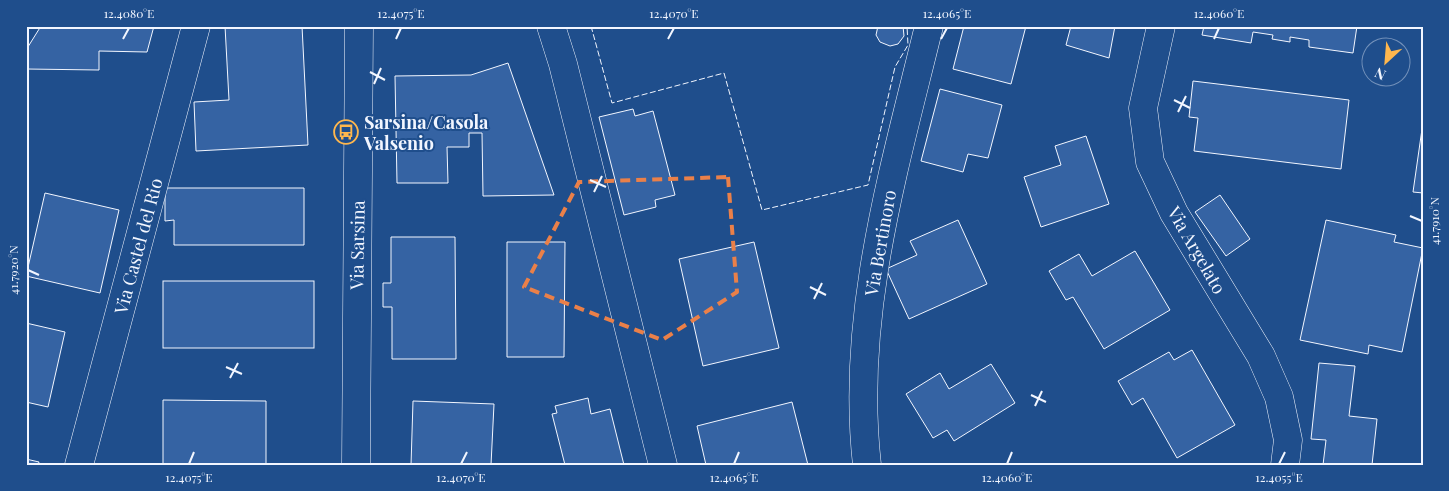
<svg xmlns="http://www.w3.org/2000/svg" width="1449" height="491" viewBox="0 0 1449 491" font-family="'Playfair Display',serif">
<rect width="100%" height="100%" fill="#1f4e8c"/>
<g fill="#3563a3" stroke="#f2f6ff">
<path d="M41,26h113l-7,26 -48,-1v19l-73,-1v-19z"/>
<path d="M225,26h77l6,119 -112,6 -2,-49 35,-2z"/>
<path d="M903,26l1,10 -6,8 -8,2 -10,-4 -4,-7 2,-9z"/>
<path d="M964,26h62l-15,58 -58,-15z"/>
<path d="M1071,26h44l-6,32 -43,-13z"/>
<path d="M1204,26h153l-4,27 -44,-6v-7l-19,-3v5l-18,-3 1,-4 -20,-3 -2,11 -49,-8z"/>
<path d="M508,63l46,132 -71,1 -1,-63h-13v14h-22l1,36h-51l-2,-107 76,-1z"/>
<path d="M1193,81l156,19 -8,69 -147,-18 4,-33 -9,-1z"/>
<path d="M940,89l62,16 -14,53 -20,-4 -5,18 -42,-11z"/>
<path d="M633,109l2,7 18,-5 22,84 -20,5 1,7 -32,8 -25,-98z"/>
<path d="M1423,122v71l-10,-1z"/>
<path d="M1086,136l23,68 -68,23 -17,-50 37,-12 -6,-19z"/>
<path d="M165,188h139v57h-130v-25l-9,1z"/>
<path d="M45,193l74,17 -19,83 -74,-17z"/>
<path d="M1220,195l30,44 -24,17 -31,-44z"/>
<path d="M958,220l29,64 -78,35 -23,-50 31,-14 -7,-14z"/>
<path d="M1326,220l70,15 -2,7 29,6 -21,104 -33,-7 -1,9 -68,-14z"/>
<path d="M391,237h64l1,122h-64v-52h-9v-24h8z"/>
<path d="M507,242h58l-1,115h-57z"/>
<path d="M754,242l25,106 -76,18 -24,-107z"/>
<path d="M1135,251l35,59 -66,39 -31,-52 -7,3 -17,-29 30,-17 13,22z"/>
<rect x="163" y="281" width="151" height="67"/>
<path d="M26,323l39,9 -17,75 -22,-5z"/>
<path d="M1192,350l43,75 -58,33 -34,-60 -11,7 -14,-24 51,-29 5,8z"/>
<path d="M1319,363l36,3 -6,50 28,3 -5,46h-49l3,-25 -15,-1z"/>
<path d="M991,364l24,39 -61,38 -7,-11 -14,8 -27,-44 34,-21 9,16z"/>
<path d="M588,398l3,16 19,-5 14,56h-59l-13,-51 5,-1 -2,-7z"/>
<path d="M163,400l103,1v64h-103z"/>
<path d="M413,401l81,3 -3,61h-80z"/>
<path d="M792,402l16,63h-102l-9,-39z"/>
<path d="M26,459l13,3 -1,3h-12z"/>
</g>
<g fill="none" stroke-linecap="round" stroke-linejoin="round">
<g stroke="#f2f6ff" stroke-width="29">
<g id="minor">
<path d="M551,26l12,38 100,401"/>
<path d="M1161,26l-18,82 7,54 24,51 87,143 18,41 9,43 -3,25"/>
<path d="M79,465l117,-439"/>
<path d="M356,465l3,-439"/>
<path d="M867,465c-17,-150 27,-295 62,-439"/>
</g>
</g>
<use href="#minor" stroke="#1f4e8c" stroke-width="28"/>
<path stroke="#f2f6ff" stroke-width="1" stroke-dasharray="6 2.5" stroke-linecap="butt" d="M591,26l21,77 112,-30 38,137 106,-25 27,-118 13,-22 -1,-19"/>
</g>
<path fill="none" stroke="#ea8049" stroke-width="4" stroke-dasharray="10 6" stroke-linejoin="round" d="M728,177l9,115 -75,48 -138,-53 55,-105z"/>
<path fill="none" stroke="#f2f6ff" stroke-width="2" d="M123,39l6,-11M396,39l5,-11M668,39l6,-11M941,39l6,-11M1214,39l5,-11M370,72l15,8M374,84l7,-16M1174,100l16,8M1178,112l8,-16M590,180l16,7M594,192l8,-16M1410,216l12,5M28,270l11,5M810,287l16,8M814,299l8,-16M226,367l16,7M230,378l8,-15M1031,395l15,7M1035,406l7,-15M189,464l5,-12M461,464l6,-12M734,464l5,-12M1007,464l5,-12M1279,464l6,-12"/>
<defs>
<g id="bus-ring" transform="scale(1.25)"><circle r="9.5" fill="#1f4e8c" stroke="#ffb74d" stroke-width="1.5"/><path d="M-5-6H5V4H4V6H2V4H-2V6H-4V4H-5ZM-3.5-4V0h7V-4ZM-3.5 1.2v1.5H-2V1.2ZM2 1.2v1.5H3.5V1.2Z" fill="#ffb74d"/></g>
</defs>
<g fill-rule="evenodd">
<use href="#bus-ring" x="346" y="132"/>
</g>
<g text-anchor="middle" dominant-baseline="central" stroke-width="4" stroke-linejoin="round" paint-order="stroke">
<g font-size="18" font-weight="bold" fill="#f2f6ff" stroke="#1f4e8c" text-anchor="start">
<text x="364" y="122">Sarsina/Casola<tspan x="364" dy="21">Valsenio</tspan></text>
</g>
<g font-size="18" fill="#f2f6ff" stroke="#1f4e8c">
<text transform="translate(880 243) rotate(-80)">Via Bertinoro</text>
<text transform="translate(357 245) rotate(-89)">Via Sarsina</text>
<text transform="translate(138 246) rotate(-75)">Via Castel del Rio</text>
<text transform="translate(1197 250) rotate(60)">Via Argelato</text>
</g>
</g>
<rect width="1449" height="491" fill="none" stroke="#1f4e8c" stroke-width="55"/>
<g transform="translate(1386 62) rotate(206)"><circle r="24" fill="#1f4e8c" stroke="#7391ba"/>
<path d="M0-4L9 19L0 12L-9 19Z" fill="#ffb74d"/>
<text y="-8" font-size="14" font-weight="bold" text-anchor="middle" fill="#f2f6ff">N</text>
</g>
<rect x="28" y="28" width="1394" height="436" fill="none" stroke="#f2f6ff" stroke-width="2"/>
<g font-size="12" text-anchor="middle" fill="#f2f6ff">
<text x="129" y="18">12.4080°E</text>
<text x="401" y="18">12.4075°E</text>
<text x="674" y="18">12.4070°E</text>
<text x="947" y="18">12.4065°E</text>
<text x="1219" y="18">12.4060°E</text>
<text transform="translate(1435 221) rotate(-90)" y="4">41.7910°N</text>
<text transform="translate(14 270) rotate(-90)" y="4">41.7920°N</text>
<text x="189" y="482">12.4075°E</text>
<text x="461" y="482">12.4070°E</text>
<text x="734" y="482">12.4065°E</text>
<text x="1007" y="482">12.4060°E</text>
<text x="1279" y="482">12.4055°E</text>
</g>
</svg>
